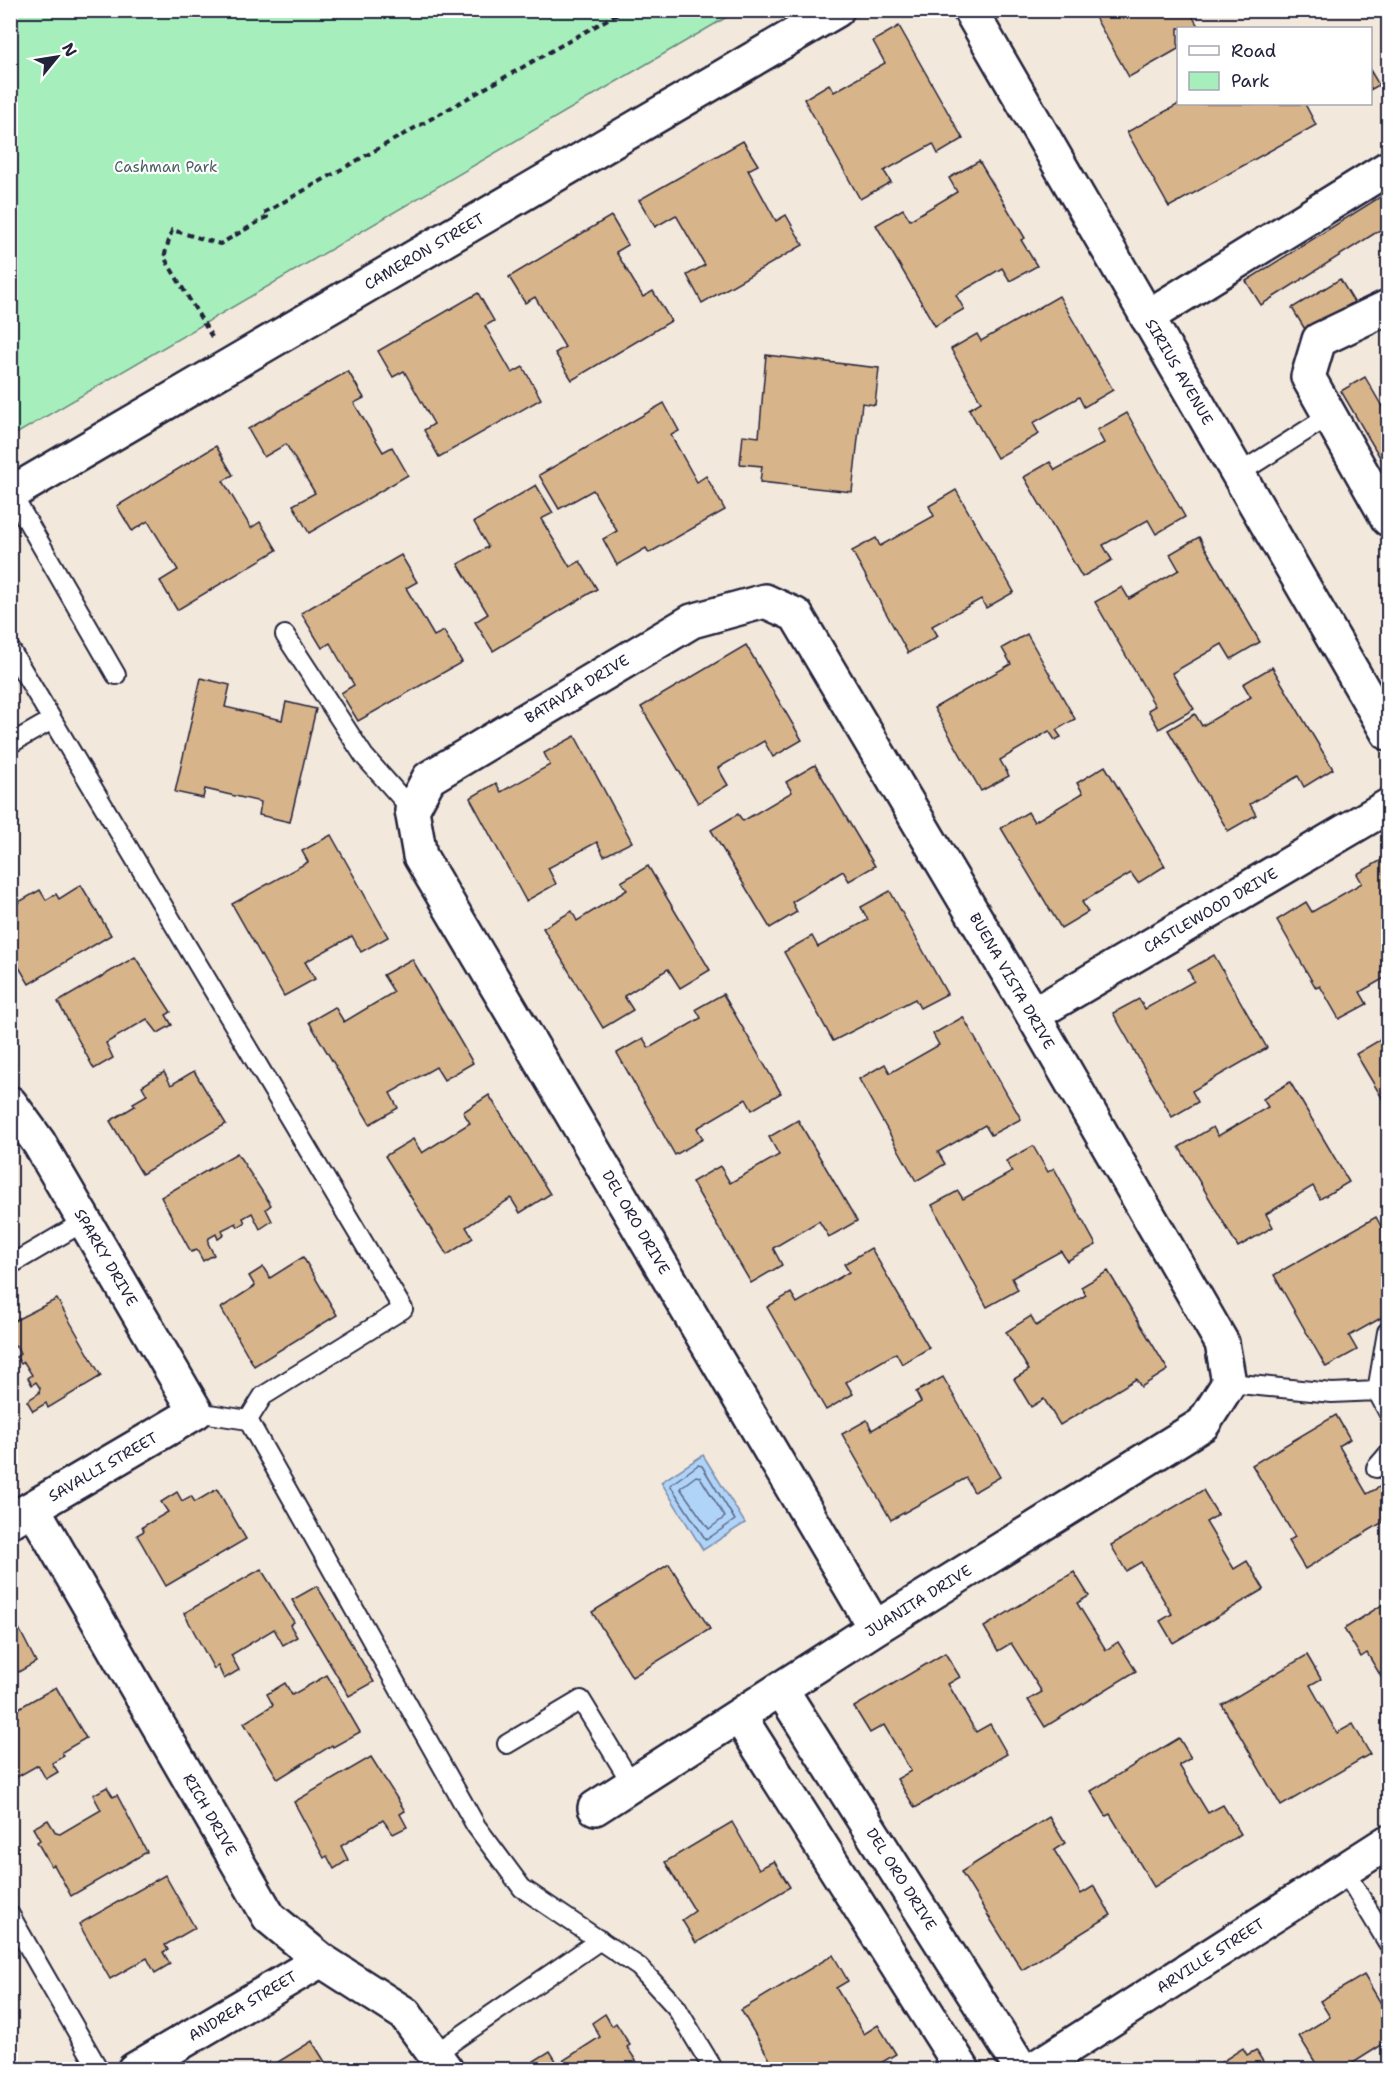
<svg xmlns="http://www.w3.org/2000/svg" width="1399" height="2080" viewBox="0 0 1399 2080" font-family="'Shantell Sans',sans-serif">
<rect width="100%" height="100%" fill="#f3e8dc"/>
<filter id="ink" filterUnits="userSpaceOnUse"><feTurbulence type="fractalNoise" baseFrequency=".0167" numOctaves="2"/><feDisplacementMap in="SourceGraphic" scale="12" xChannelSelector="R" yChannelSelector="G"/><feConvolveMatrix kernelMatrix="1 2 1 2 8 2 1 2 1" color-interpolation-filters="sRGB"/></filter>
<g filter="url(#ink)">
<path fill="#a6efbc" stroke="#64887c" stroke-width="1.5" d="M11,10h726v1l-726,426z"/>
<path fill="#b0d3f8" stroke="#778cac" stroke-width="1.5" d="M703,1455l42,68 -42,27 -42,-68z"/>
<g fill="none" stroke-linecap="round" stroke-linejoin="round">
<g stroke="#5b6987" stroke-width="1.5">
<path d="M698,1465l4,1 33,54 -29,20 -36,-55z"/>
<path d="M696,1476l4,1 25,40 -16,12 -29,-41z"/>
</g>
</g>
<g fill="#d8b48a" stroke="#22223b" stroke-width="1.5">
<path d="M1091,10h98l10,18h-21v21l-49,28z"/>
<path d="M899,26l64,113 -25,15 -5,-10 -49,27 7,11 -31,17 -56,-100 25,-15 5,8 51,-29 -12,-22z"/>
<path d="M1370,70l9,15 -9,5z"/>
<path d="M1179,104h126l11,21 -147,82 -42,-75z"/>
<path d="M743,141l15,24 -10,5 28,51 10,-6 17,30 -101,58 -15,-28 18,-10 -29,-50 -21,12 -16,-27z"/>
<path d="M979,161l46,77 -4,2 16,26 -27,15 -8,-13 -46,27 8,14 -29,17 -59,-101 27,-16 7,11 47,-28 -8,-14z"/>
<path d="M1388,192v33l-127,80 -15,-24z"/>
<path d="M611,216l17,29 -12,7 27,45 10,-6 18,30 -99,59 -17,-27 10,-6 -30,-50 -10,6 -16,-26z"/>
<path d="M1340,279l14,23 -48,29 -14,-23z"/>
<path d="M478,293l16,28 -9,5 27,47 11,-6 18,32 -102,58 -15,-27 10,-6 -30,-53 -11,6 -15,-26z"/>
<path d="M1059,296l54,94 -29,17 -5,-10 -46,26 6,11 -42,24 -28,-49 12,-7 -30,-53 26,-15 4,7z"/>
<path d="M766,355l113,13 -4,37 -13,-2 -10,89 -92,-10 2,-16 -22,-2 3,-29 16,2z"/>
<path d="M348,371l16,27 -10,5 29,49 9,-5 16,28 -99,58 -16,-28 22,-12 -29,-49 -22,13 -16,-28z"/>
<path d="M1365,377l23,40v54l-47,-80z"/>
<path d="M664,403l15,28 -8,4 26,47 9,-6 19,34 -76,43 -3,-5 -29,17 -14,-26 14,-8 -24,-41 -34,19 -20,-34z"/>
<path d="M1127,413l58,104 -29,17 -8,-14 -45,25 9,15 -30,17 -58,-100 26,-15 5,8 49,-27 -7,-13z"/>
<path d="M216,446l17,29 -10,6 28,47 9,-6 17,28 -100,60 -17,-29 18,-11 -30,-49 -16,10 -15,-25z"/>
<path d="M536,485l17,28 -12,6 29,48 10,-6 17,28 -104,62 -18,-29 13,-8 -30,-50 30,-17 -14,-25z"/>
<path d="M956,490l58,102 -28,16 -5,-9 -49,27 6,10 -30,17 -56,-102 24,-13 4,8 54,-30 -5,-10z"/>
<path d="M1199,537l61,105 -29,17 -9,-15 -50,29 22,36 -35,20 -11,-19 7,-4 -60,-104 27,-15 7,12 50,-29 -9,-16z"/>
<path d="M401,555l16,27 -11,6 28,48 10,-5 18,31 -104,59 -17,-28 13,-8 -24,-42 -8,5 -21,-35z"/>
<path d="M1027,634l48,85 -19,11 5,7 -6,3 -6,-9 -49,29 9,16 -28,15 -47,-83 77,-44 -9,-16z"/>
<path d="M746,645l56,95 -29,17 -9,-16 -46,27 10,17 -30,18 -57,-96z"/>
<path d="M1272,667l61,102 -29,18 -6,-11 -48,28 6,11 -28,16 -60,-101 27,-16 7,12 49,-29 -8,-13z"/>
<path d="M201,678l29,7 -5,22 57,13 4,-18 30,7 -26,113 -31,-7 2,-13 -56,-13 -2,9 -28,-6z"/>
<path d="M575,736l57,106 -28,14 -7,-14 -49,26 8,16 -30,17 -56,-103 26,-15 5,9 49,-27 -6,-12z"/>
<path d="M815,765l60,101 -26,15 -6,-10 -51,31 5,10 -27,16 -59,-98 27,-16 5,7 49,-29 -6,-10z"/>
<path d="M1105,766l60,100 -27,17 -7,-10 -49,29 6,10 -27,16 -60,-100 27,-16 6,10 49,-29 -6,-10z"/>
<path d="M331,835l57,102 -27,15 -9,-16 -47,26 10,17 -31,17 -52,-92 76,-42 -6,-11z"/>
<path d="M1385,858l3,6v112l-28,16 7,12 -28,15 -19,-33 -4,2 -39,-68 29,-18 6,10 50,-29 -5,-9z"/>
<path d="M648,866l62,104 -30,18 -12,-19 -44,27 9,14 -30,18 -60,-100 29,-17 5,10 50,-31 -6,-8z"/>
<path d="M81,885l30,50 -82,49 -19,-32v-29l7,-3 -7,-13 30,-17 6,10 10,-6 3,5z"/>
<path d="M890,891l57,103 -27,14 -5,-9 -82,42 -49,-89 28,-16 6,11 50,-27 -7,-13z"/>
<path d="M1214,955l53,93 -75,43 6,11 -26,15 -59,-104 26,-14 6,10 49,-28 -6,-11z"/>
<path d="M135,957l36,55 -5,3 6,10 -14,8 -11,-14 -41,24 7,15 -19,11 -36,-67z"/>
<path d="M412,959l61,104 -29,17 -8,-13 -46,26 8,15 -28,16 -61,-102 26,-15 9,15 50,-30 -11,-17z"/>
<path d="M723,994l58,99 -29,17 -6,-11 -49,29 6,11 -28,16 -58,-102 26,-15 6,10 52,-30 -5,-9z"/>
<path d="M963,1017l58,102 -30,16 -6,-10 -47,27 7,12 -29,17 -57,-102 26,-15 5,9 49,-28 -6,-11z"/>
<path d="M1388,1035v73l-32,-54z"/>
<path d="M194,1071l32,53 -84,50 -32,-53 25,-15 -2,-3 14,-8 -5,-9 22,-14 7,13z"/>
<path d="M1290,1082l59,100 -29,17 -7,-13 -47,28 7,13 -35,20 -59,-100 34,-20 5,9 50,-29 -5,-8z"/>
<path d="M489,1095l61,99 -30,19 -9,-15 -45,29 7,11 -26,17 -62,-99 28,-17 9,14 48,-30 -7,-11z"/>
<path d="M798,1120l59,101 -28,16 -10,-16 -46,27 9,17 -31,18 -59,-101 28,-16 10,17 49,-28 -10,-18z"/>
<path d="M1033,1146l15,26 6,-4 42,77 -29,16 -6,-10 -49,27 6,12 -31,17 -55,-102 26,-14 5,8 49,-27 -6,-11z"/>
<path d="M237,1153l34,52 -5,4 6,12 -12,8 -8,-16 -9,5 2,5 -7,4 -2,-4 -14,7 2,5 -6,4 -2,-5 -7,4 -1,5 6,12 -11,6 -6,-11 -6,2 -30,-55z"/>
<path d="M1376,1217l12,22v75l-39,22 8,14 -31,17 -52,-92z"/>
<path d="M871,1248l58,100 -27,16 -6,-11 -50,29 7,12 -27,16 -59,-103 24,-14 6,10 52,-31 -5,-8z"/>
<path d="M303,1257l34,58 -83,51 -33,-58 34,-22 -6,-10 14,-9 7,11z"/>
<path d="M1108,1271l60,99 -27,17 -5,-8 -76,46 -16,-26 -13,8 -17,-28 15,-9 -23,-38 25,-16 5,10 50,-31 -5,-8z"/>
<path d="M57,1299l44,77 -53,32 -2,-5 -13,8 -6,-10 12,-8 1,-5 -4,-6 -4,3 -4,-7 4,-3 -8,-13 -3,2 -5,-7 4,-3 -4,-8 -3,2 -3,-2v-23z"/>
<path d="M943,1377l57,100 -26,15 -8,-14 -75,42 -49,-86 25,-14 5,10 49,-28 -5,-10z"/>
<path d="M1336,1415l14,24 -11,7 28,48 14,-8 7,13v20l-83,50 -17,-28 7,-4 -43,-72z"/>
<path d="M217,1489l29,50 -80,47 -29,-51 7,-4 -2,-4 26,-15 -7,-10 16,-10 5,9 9,-5 4,6z"/>
<path d="M1203,1490l15,25 -12,7 28,47 13,-8 17,28 -91,54 -13,-22 12,-7 -31,-52 -15,9 -15,-26z"/>
<path d="M669,1564l41,65 -78,48 -40,-65z"/>
<path d="M261,1569l33,53 -4,3 7,12 -14,8 -9,-16 -43,26 8,15 -15,9 -6,-13 -4,3 -30,-56z"/>
<path d="M1074,1572l15,24 -12,7 29,47 12,-8 18,29 -91,56 -17,-27 14,-8 -31,-49 -13,8 -14,-24z"/>
<path d="M317,1586l57,96 -25,14 -57,-96z"/>
<path d="M1388,1601v87l-21,-35 -6,4 -17,-28z"/>
<path d="M10,1611l26,51 -26,15z"/>
<path d="M945,1653l15,24 -12,7 28,48 14,-8 17,30 -92,54 -18,-29 14,-8 -27,-46 -14,8 -16,-26z"/>
<path d="M1307,1655l14,24 -11,6 27,48 16,-9 17,30 -89,52 -59,-101z"/>
<path d="M327,1675l33,57 -27,15 -1,-2 -54,34 -34,-56 29,-18 -6,-11 18,-11 7,12z"/>
<path d="M56,1687l30,51 -24,14 2,4 -12,7 6,9 -12,7 -8,-14 -28,16v-68z"/>
<path d="M1179,1738l12,20 -12,7 29,48 15,-8 18,29 -87,53 -44,-73 -4,2 -15,-25z"/>
<path d="M371,1757l34,54 -5,3 7,13 -14,7 -10,-14 -42,26 7,14 -14,9 -7,-13 -3,2 -30,-56z"/>
<path d="M107,1787l6,10 4,-2 30,57 -76,44 -17,-31 -3,1 -14,-24 3,-2 -7,-12 15,-8 8,13 4,1 41,-24 -8,-15z"/>
<path d="M1049,1817l16,26 -11,7 27,44 13,-8 17,29 -89,55 -61,-98z"/>
<path d="M732,1822l27,47 15,-8 16,26 -94,56 -14,-23 13,-9 -30,-49z"/>
<path d="M165,1875l30,53 -30,17 3,5 -5,2 7,12 -15,9 -8,-15 -37,21 -31,-55z"/>
<path d="M833,1955l15,26 -12,7 28,46 14,-9 18,29 -27,16h-93l-35,-60z"/>
<path d="M1364,1975l24,40v26l-46,29h-22l-21,-34 31,-19 -10,-16z"/>
<path d="M605,2014l7,12 4,-3 14,22 -3,2 15,23h-103l-5,-9 16,-10 8,13 42,-27 -8,-14z"/>
<path d="M312,2041l18,29h-65z"/>
<path d="M1243,2048l4,7 9,-5 12,20h-59z"/>
</g>
<g fill="none" stroke-linecap="round" stroke-linejoin="round">
<g stroke="#22223b" stroke-width="22">
<g id="lane">
<path d="M1238,474l91,-58"/>
<path d="M11,493l105,182"/>
<path d="M285,635l79,121 48,54"/>
<path d="M10,649l393,660 -140,87 -15,24"/>
<path d="M10,744l42,-24"/>
<path d="M10,1265l75,-44"/>
<path d="M1229,1383l103,10 45,-2 11,21"/>
<path d="M1377,1391l10,-59"/>
<path d="M196,1412l52,8 228,406 46,62 117,79 37,40 38,63"/>
<path d="M1376,1468l12,-14"/>
<path d="M507,1744l74,-44 51,84"/>
<path d="M1344,1870l44,73"/>
<path d="M10,1915l89,155"/>
<path d="M436,2053l164,-113"/>
</g>
</g>
<g stroke="#22223b" stroke-width="38">
<g id="street">
<path d="M1388,307l-69,33 -11,37 80,142"/>
<path d="M1147,317l241,-149"/>
<path id="s1" d="M10,494l827,-484"/>
<path id="s2" d="M1033,1015l355,-209"/>
<path id="s3" d="M10,1103l29,40 157,269 -186,109"/>
<path id="s4" d="M33,1508l236,409 52,43 84,54 41,56"/>
<path id="s5" d="M781,1689l241,381"/>
<path d="M739,1716l224,354"/>
<path id="s6" d="M595,1808l280,-180 328,-204 26,-41 -7,-40 -189,-328 -237,-400 -31,-14 -73,20 -263,157 -17,32 8,46 455,772"/>
<path id="s7" d="M134,2070l187,-110"/>
</g>
</g>
<g stroke="#22223b" stroke-width="38">
<g id="secondary">
<path id="s8" d="M970,10l418,723"/>
<path id="s9" d="M1032,2070l356,-228"/>
</g>
</g>
<path stroke="#22223b" stroke-width="4" stroke-dasharray="6 4.5" stroke-linecap="butt" d="M212,337l-48,-80 8,-27 48,14 47,-27 -3,-4 360,-203"/>
<use href="#lane" stroke="#fff" stroke-width="18"/>
<use href="#street" stroke="#fff" stroke-width="33"/>
<use href="#secondary" stroke="#fff" stroke-width="33"/>
</g>
</g>
<g text-anchor="middle" dominant-baseline="central" stroke-width="4.5" stroke-linejoin="round" paint-order="stroke">
<g font-size="15" fill="#4a6062" stroke="#fff">
<text x="166" y="167">Cashman Park</text>
</g>
<g font-size="15" fill="#22223b" stroke="#fff">
<text stroke="none"><textPath href="#s1" startOffset="480">CAMERON STREET</textPath></text>
<text stroke="none"><textPath href="#s8" startOffset="418">SIRIUS AVENUE</textPath></text>
<text transform="translate(577 689) rotate(-31)">BATAVIA DRIVE</text>
<text stroke="none"><textPath href="#s2" startOffset="206">CASTLEWOOD DRIVE</textPath></text>
<text transform="translate(1012 981) rotate(60)">BUENA VISTA DRIVE</text>
<text stroke="none"><textPath href="#s6" startOffset="2576">DEL ORO DRIVE</textPath></text>
<text stroke="none"><textPath href="#s3" startOffset="182">SPARKY DRIVE</textPath></text>
<text transform="translate(103 1467) rotate(-30)">SAVALLI STREET</text>
<text stroke="none"><textPath href="#s6" startOffset="384">JUANITA DRIVE</textPath></text>
<text stroke="none"><textPath href="#s4" startOffset="354">RICH DRIVE</textPath></text>
<text stroke="none"><textPath href="#s5" startOffset="225">DEL ORO DRIVE</textPath></text>
<text stroke="none"><textPath href="#s9" startOffset="212">ARVILLE STREET</textPath></text>
<text stroke="none"><textPath href="#s7" startOffset="126">ANDREA STREET</textPath></text>
</g>
</g>
<rect width="1399" height="2080" fill="none" stroke="#fff" stroke-width="36"/>
<rect x="18" y="18" width="1363" height="2044" fill="none" stroke="#22223b" stroke-width="2" filter="url(#ink)"/>
<rect x="1177" y="27" width="195" height="78" fill="#ffffff" stroke="#a7a7b1" stroke-width="1.5"/>
<rect x="1189" y="46" width="30" height="9" fill="#ffffff" stroke="#a7a7b1" stroke-width="1.5"/>
<text x="1231" y="57" font-size="18" fill="#22223b">Road</text>
<rect x="1189" y="72" width="30" height="18" fill="#a6efbc" stroke="#a7a7b1" stroke-width="1.5"/>
<text x="1231" y="87" font-size="18" fill="#22223b">Park</text>
<g transform="translate(57 57) rotate(60)" stroke="#ffffff" stroke-width="4.5" paint-order="stroke">
<path d="M0-4.5L10 22L0 15L-10 22Z" fill="#22223b"/>
<text y="-9" font-size="16" font-weight="bold" text-anchor="middle" fill="#22223b">N</text>
</g>
</svg>
